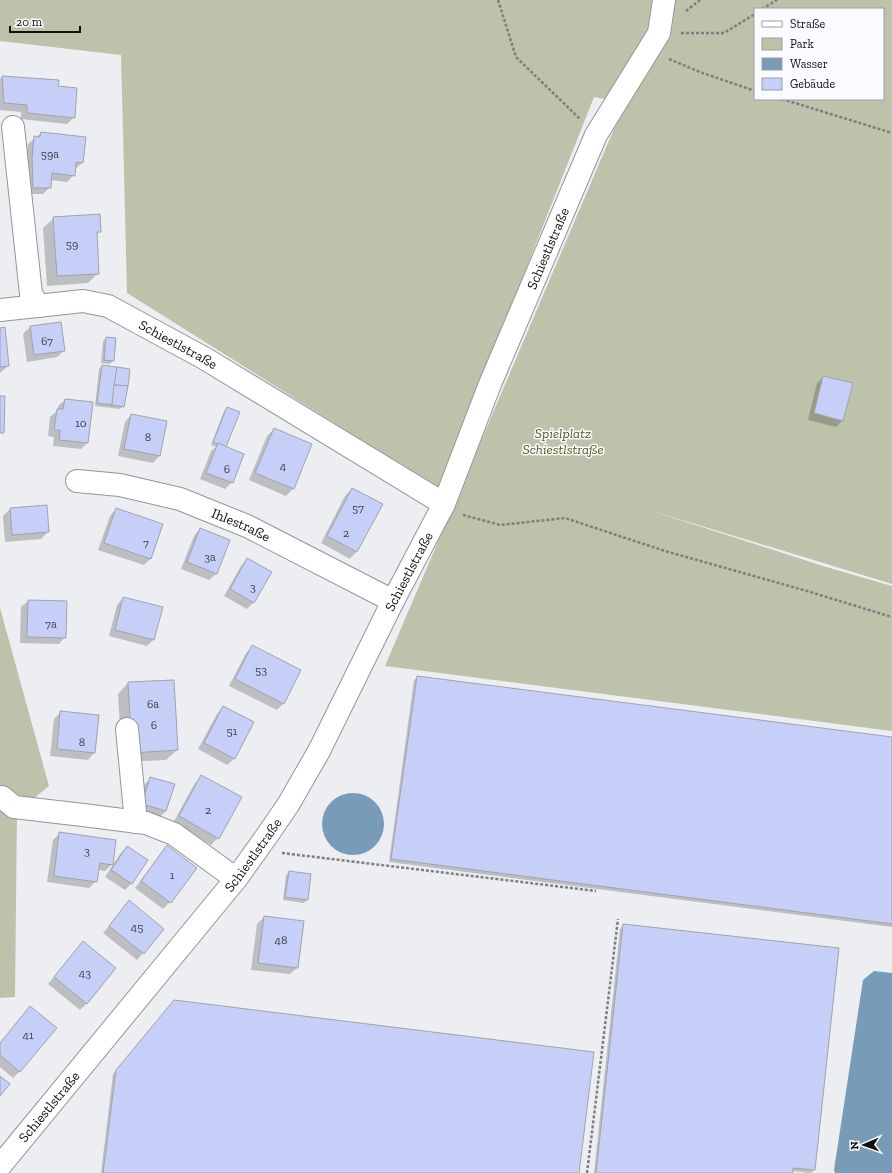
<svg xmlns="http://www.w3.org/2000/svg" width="892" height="1173" viewBox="0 0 892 1173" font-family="'Zilla Slab',serif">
<rect width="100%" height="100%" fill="#eceef2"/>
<g fill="#bdc3aa" fill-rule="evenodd">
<path d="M0,0h892v584l-246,-75 177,57 69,20v145l-507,-65 240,-563 -31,-6 -155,392 -312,-196 -6,-238 -121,-14zM755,9h128v90h-128z"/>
<path d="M0,608l49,178 -32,26 -2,185 -15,1z"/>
</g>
<g fill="#789cb8">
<circle cx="353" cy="824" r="31"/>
<path d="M874,971l18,2v200h-57l-1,-3 29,-190z"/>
</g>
<g fill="#0003">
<path d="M2,77l55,10 17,30 -7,7 -46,-5v-7l-21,-2v-31z"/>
<path d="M41,133l41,30 -7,6 -1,6 -7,7 -17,-2v7l-7,7h-17l-1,-29 3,-21z"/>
<path d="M54,218l46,13 -4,4 2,38 -10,10 -41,3 -4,-58z"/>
<path d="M30,327l34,24 -7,6 -30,5 -4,-28z"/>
<path d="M0,329l8,37 -8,7z"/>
<path d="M106,338l7,23 -3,3 -9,-1 2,-22z"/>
<path d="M102,366l21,40 -3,3 -25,-3 4,-37z"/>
<path d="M823,377l20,43 -7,7 -28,-7 9,-37z"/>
<path d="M65,400l22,43 -6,6 -28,-3 1,-9 -6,-1 2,-19 8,-7v-4z"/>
<path d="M227,408l-2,39 7,35 -7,7 -25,-10 11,-28 5,-4 -5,-2 13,-34z"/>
<path d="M131,415l35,7 -7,34 -6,7 -35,-7 7,-34z"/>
<path d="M274,429l37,15 -18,45 -7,7 -37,-16 18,-44z"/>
<path d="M352,489l29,15 -25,48 -6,7 -29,-16 24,-47z"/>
<path d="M46,506l2,26 -7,7 -36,3 -2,-26 7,-7z"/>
<path d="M116,509l35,49 -7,7 -46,-15 12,-34z"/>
<path d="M200,529l29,11 -13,34 -7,6 -28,-11 13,-33z"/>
<path d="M248,560l6,42 -7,7 -23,-13 17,-30z"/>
<path d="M123,598l30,42 -6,6 -38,-10 8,-31z"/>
<path d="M28,601l38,1 -1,35 -6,7 -39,-1 1,-36z"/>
<path d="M253,646l30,58 -6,6 -48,-24 17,-33z"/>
<path d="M417,677l475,61v189l-503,-65 25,-182z"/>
<path d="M173,681l4,69 -11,10 -44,2 -4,-68 10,-11z"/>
<path d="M223,707l30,16 -19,36 -7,6 -29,-16 19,-35z"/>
<path d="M61,712l37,4 -4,37 -6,7 -38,-4 4,-37z"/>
<path d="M202,776l16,62 -7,7 -38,-22 22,-40z"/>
<path d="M151,778l23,7 -8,26 -7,7 -23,-7 8,-26z"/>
<path d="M60,833l52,31 -7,7 -7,-1 -2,11 -7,7 -42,-6 6,-42z"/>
<path d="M127,847l5,36 -7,7 -20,-13 15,-23z"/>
<path d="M167,847l29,21 -26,34 -7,7 -28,-21 26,-35z"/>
<path d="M289,872l18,28 -3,3 -21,-3 3,-25z"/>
<path d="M129,902l14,51 -6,7 -34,-27z"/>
<path d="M264,917l33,51 -7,6 -39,-4 6,-46z"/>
<path d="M623,925l191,245 -3,3 -19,-2v2h-198l26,-244z"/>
<path d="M77,949l10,54 -7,7 -32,-26z"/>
<path d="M171,1005l407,168h-477l12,-99z"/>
<path d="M0,1043l20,28 -7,7 -13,-11z"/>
</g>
<g fill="#c6cff8" stroke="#a2a3a8">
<path d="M2,76l57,4 -1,6 19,2 -2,30 -48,-5v-8l-23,-2z"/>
<path d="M41,132l45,5 -3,26 -7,-1 -1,14 -23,-3 -1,15h-18l-1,-30 2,-22 6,1z"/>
<path d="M100,214l1,18h-4l2,42 -42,2 -4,-59z"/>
<path d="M61,322l4,29 -31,4 -4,-29z"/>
<path d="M5,327l4,39 -9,1v-39z"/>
<path d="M106,337l10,1 -2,23 -10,-1z"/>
<path d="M102,365l15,2 -5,38 -15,-2z"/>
<path d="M117,367l13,2 -2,17 -14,-1z"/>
<path d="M823,376l30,7 -10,38 -29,-8z"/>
<path d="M114,385l14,1 -4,21 -12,-2z"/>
<path d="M0,396h5l-1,37h-4z"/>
<path d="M65,399l28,3 -5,41 -29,-3 1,-10h-6l3,-21h6z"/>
<path d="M227,407l13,5 -14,35 -13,-5z"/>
<path d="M131,414l36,7 -7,35 -36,-7z"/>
<path d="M274,428l38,16 -18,45 -39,-16z"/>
<path d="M218,443l26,11 -11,29 -27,-10z"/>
<path d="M352,488l31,16 -26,48 -30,-16z"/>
<path d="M47,505l2,27 -37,3 -2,-27z"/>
<path d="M116,508l47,16 -12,35 -47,-16z"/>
<path d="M200,528l30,12 -13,34 -30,-12z"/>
<path d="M247,558l25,14 -18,31 -24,-14z"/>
<path d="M123,597l40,10 -9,33 -39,-10z"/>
<path d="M28,600l39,1 -1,37 -39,-1z"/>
<path d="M252,645l49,25 -17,34 -49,-25z"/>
<path d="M417,676l475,61v187l-501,-65z"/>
<path d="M174,680l4,70 -46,3 -4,-71z"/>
<path d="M223,706l31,16 -19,37 -31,-16z"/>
<path d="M60,711l39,4 -4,38 -38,-4z"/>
<path d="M201,775l41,22 -23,42 -40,-23z"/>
<path d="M150,777l25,7 -9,27 -24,-7z"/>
<path d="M59,832l57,8 -3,25 -13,-2 -3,19 -43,-6z"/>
<path d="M167,845l30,23 -26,35 -30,-22z"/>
<path d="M127,846l21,14 -16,24 -21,-14z"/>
<path d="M289,871l22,3 -3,26 -23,-3z"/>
<path d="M129,900l35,29 -20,25 -35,-28z"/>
<path d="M264,916l40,5 -6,47 -40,-5z"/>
<path d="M623,924l216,24 -24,222 -22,-2v5h-197z"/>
<path d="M83,941l33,27 -29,36 -33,-27z"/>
<path d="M174,1000l420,52 -15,121h-476l13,-103z"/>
<path d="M30,1006l27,22 -37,44 -20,-17v-12z"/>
<path d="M0,1076l10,8 -10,12z"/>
</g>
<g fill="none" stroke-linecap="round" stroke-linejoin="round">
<g stroke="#949599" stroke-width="24">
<g id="minor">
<path d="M13,127l18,167 8,12"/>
<path id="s1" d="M0,310l83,-9 25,5 96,52 240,146"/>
<path id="s2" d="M77,481l43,4 60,14 67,27 146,75"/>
<path d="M127,729l9,93"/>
<path d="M2,797l12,10 69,8 63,8 28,11 62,45"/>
<path id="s3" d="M0,1166l236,-287 30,-42 22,-32 31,-54 74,-150 51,-97 46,-120 106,-249 63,-102 5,-33"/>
</g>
</g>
<g stroke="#7d7e81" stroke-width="2.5" stroke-dasharray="3 2" stroke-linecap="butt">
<path d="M498,0l18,57 64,62"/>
<path d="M762,9l15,-9"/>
<path d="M686,11l14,-11"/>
<path d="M681,33h43l31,-19"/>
<path d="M669,59l31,13 55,19"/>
<path d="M782,99l110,34"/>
<path d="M463,515l37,10 65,-7 100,33 142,40 85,26"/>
<path d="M282,853l314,38"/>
<path d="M587,1173l31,-254"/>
</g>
<use href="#minor" stroke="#fff" stroke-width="22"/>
</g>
<g text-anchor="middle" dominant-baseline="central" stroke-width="3" stroke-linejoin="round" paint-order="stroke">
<g font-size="12" fill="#3e404b">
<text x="50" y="154">59a</text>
<text x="72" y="244">59</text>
<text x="47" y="341">67</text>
<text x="81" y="423">10</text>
<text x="148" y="437">8</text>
<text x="283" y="466">4</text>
<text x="227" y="469">6</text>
<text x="358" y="508">57</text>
<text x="346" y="533">2</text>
<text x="146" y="543">7</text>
<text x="210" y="557">3a</text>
<text x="253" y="587">3</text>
<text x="51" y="624">7a</text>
<text x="261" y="670">53</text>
<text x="153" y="704">6a</text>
<text x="154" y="725">6</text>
<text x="232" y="731">51</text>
<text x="82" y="742">8</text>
<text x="208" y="810">2</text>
<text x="87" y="851">3</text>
<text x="172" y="875">1</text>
<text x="137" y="927">45</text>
<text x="281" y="940">48</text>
<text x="85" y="973">43</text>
<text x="28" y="1035">41</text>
</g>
<g font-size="14" fill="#101011" stroke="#fafbff">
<text stroke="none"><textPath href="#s3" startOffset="1077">Schiestlstraße</textPath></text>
<text stroke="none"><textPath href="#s1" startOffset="189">Schiestlstraße</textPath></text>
<text stroke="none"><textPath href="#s2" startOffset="171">Ihlestraße</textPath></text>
<text stroke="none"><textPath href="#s3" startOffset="725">Schiestlstraße</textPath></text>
<text stroke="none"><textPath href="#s3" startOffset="401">Schiestlstraße</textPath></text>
<text stroke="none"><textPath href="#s3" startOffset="77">Schiestlstraße</textPath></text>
</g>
<g font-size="14" font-style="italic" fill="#505c1d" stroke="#fafbff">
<text x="563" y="433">Spielplatz<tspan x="563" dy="16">Schiestlstraße</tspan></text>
</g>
</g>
<rect x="754" y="8" width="130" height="92" fill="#fafbff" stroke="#9c9da0"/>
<rect x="762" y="21" width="20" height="6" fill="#ffffff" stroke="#9c9da0"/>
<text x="790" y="28" font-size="12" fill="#101011">Straße</text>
<rect x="762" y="38" width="20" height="12" fill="#bdc3aa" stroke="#9c9da0"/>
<text x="790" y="48" font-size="12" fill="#101011">Park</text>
<rect x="762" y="58" width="20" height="12" fill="#789cb8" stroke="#9c9da0"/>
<text x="790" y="68" font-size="12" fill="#101011">Wasser</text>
<rect x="762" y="78" width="20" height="12" fill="#c6cff8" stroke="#9c9da0"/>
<text x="790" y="88" font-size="12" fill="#101011">Gebäude</text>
<g transform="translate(864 1145) rotate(268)" stroke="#fafbff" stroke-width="3" paint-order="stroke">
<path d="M0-3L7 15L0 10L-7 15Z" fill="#101011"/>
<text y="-6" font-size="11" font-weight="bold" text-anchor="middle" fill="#101011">N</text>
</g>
<path d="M10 26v6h70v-6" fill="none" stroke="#101011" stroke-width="2"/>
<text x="16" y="26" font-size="12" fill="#101011" stroke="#fafbff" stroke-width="3" paint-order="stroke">20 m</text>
</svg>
